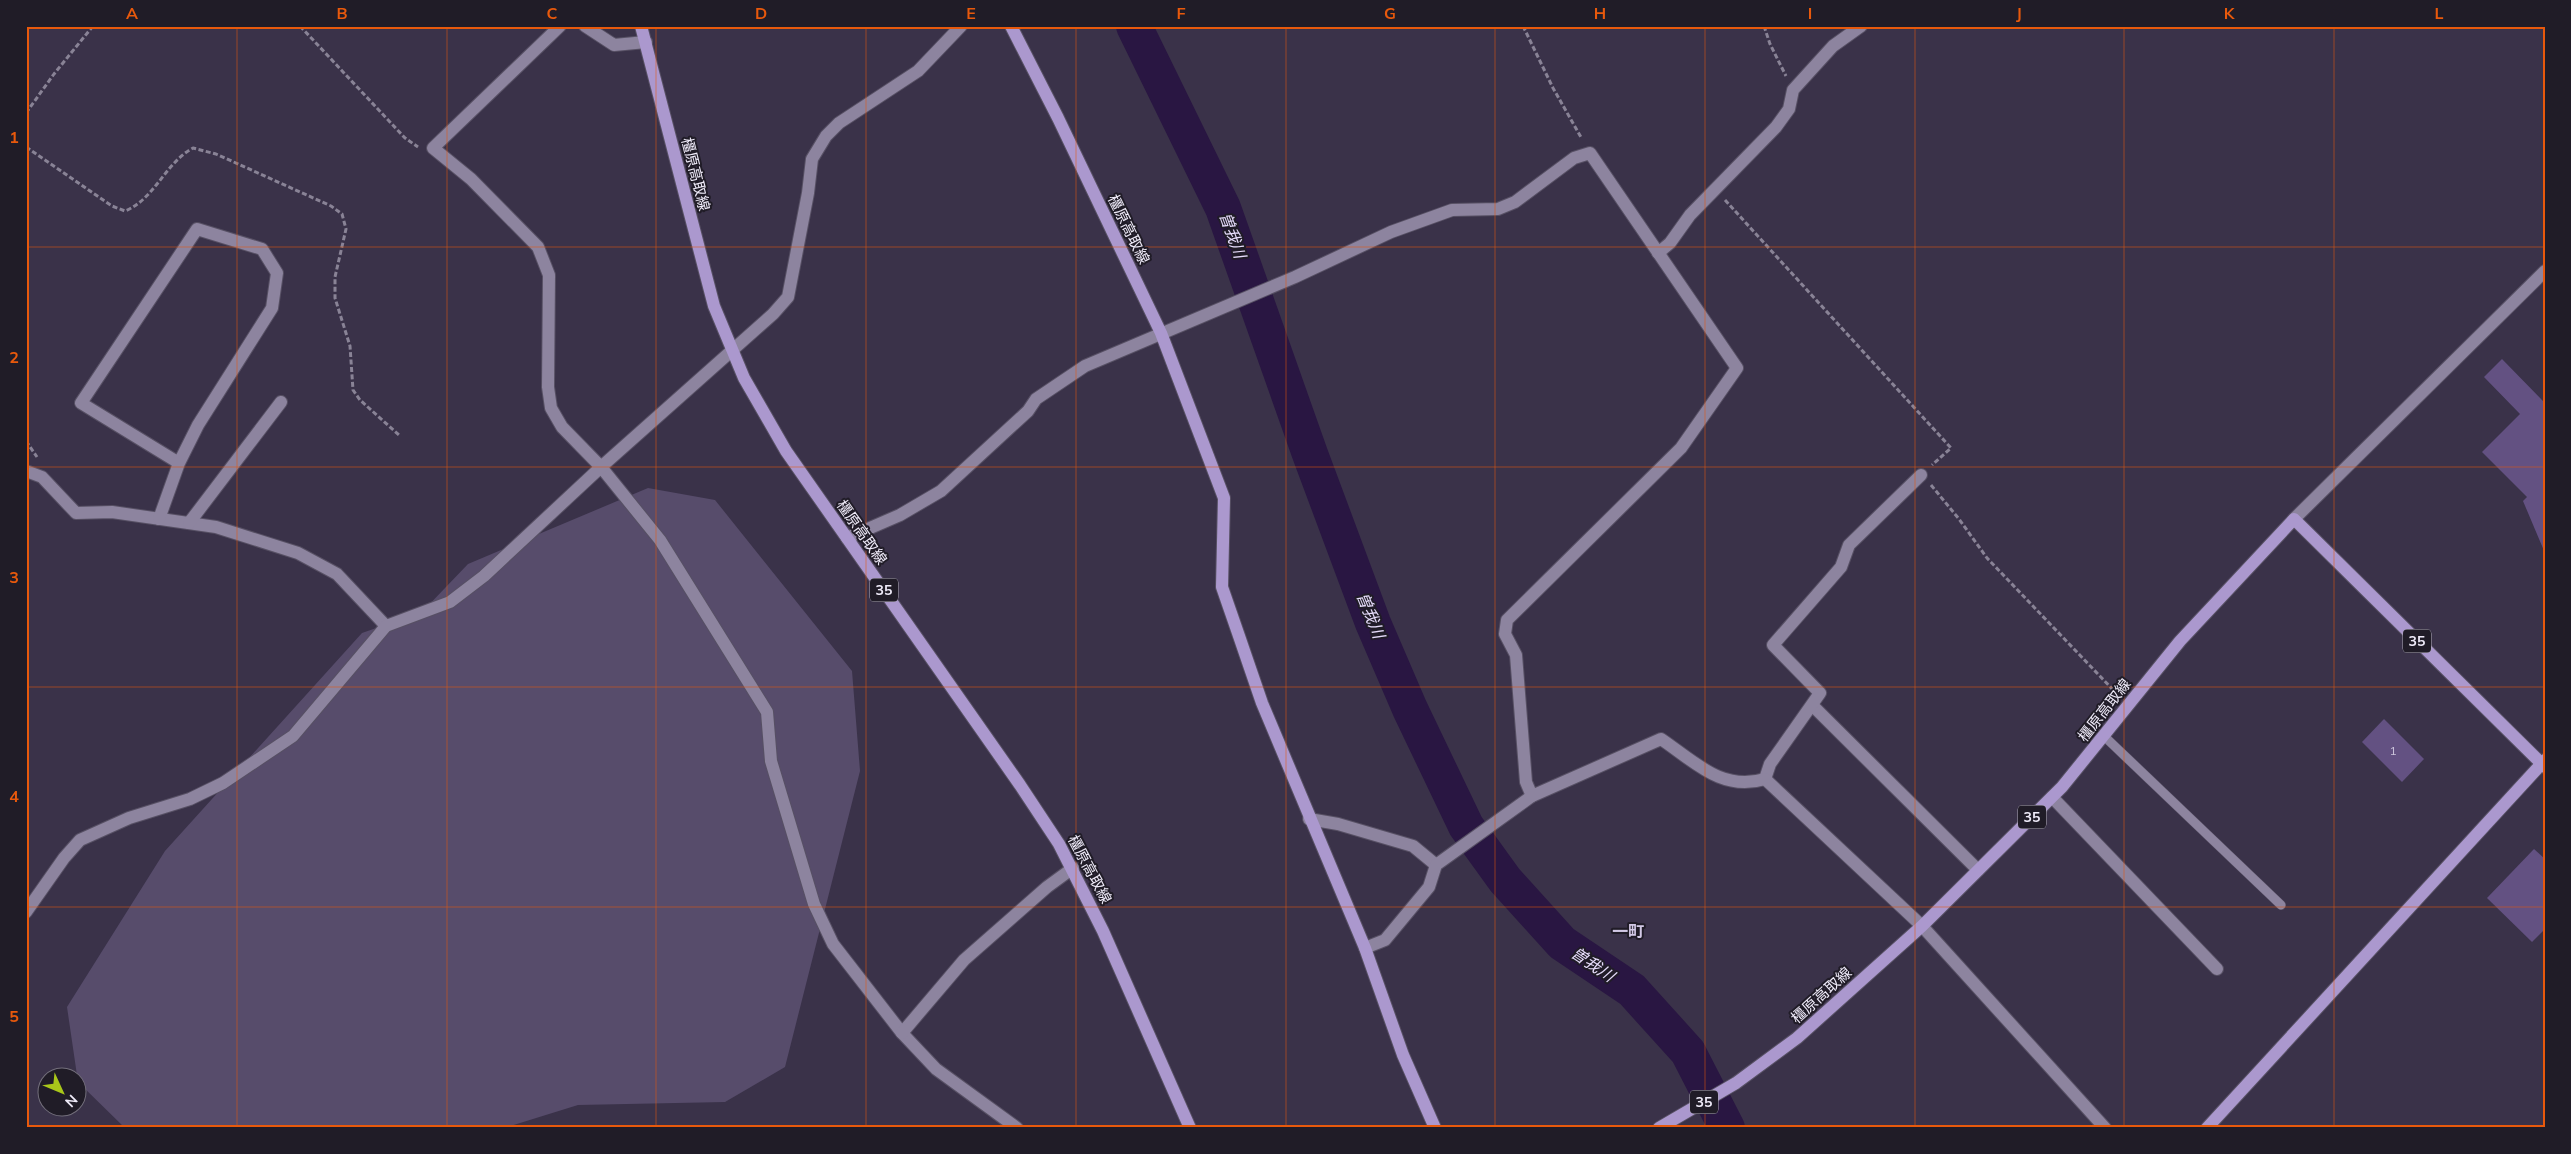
<svg xmlns="http://www.w3.org/2000/svg" width="2571" height="1154" viewBox="0 0 2571 1154" font-family="Mulish,'Noto Sans JP',sans-serif">
<rect width="100%" height="100%" fill="#3a3249"/>
<path fill="#574c6b" d="M648,488l67,12 137,171 8,100 -75,296 -60,35 -147,3 -74,23h-379l-47,-46 -11,-75 98,-156 197,-218 60,-21 46,-48z"/>
<g fill="none" stroke-linecap="round" stroke-linejoin="round">
<path stroke="#291642" stroke-width="36" d="M1134,26l89,182 87,246 63,169 37,86 56,117 39,54 57,63 70,47 56,62 39,76"/>
</g>
<g fill="#635182">
<path d="M2502,359l43,44v150l-22,-52 4,-4 -45,-45 38,-38 -36,-37z"/>
<path d="M2384,719l40,40 -22,23 -40,-40z"/>
<path d="M2534,849l11,10v70l-13,13 -45,-44z"/>
</g>
<g fill="none" stroke-linecap="round" stroke-linejoin="round">
<g stroke="#575064" stroke-width="10">
<path id="service" d="M2105,737l176,168"/>
</g>
<g stroke="#575064" stroke-width="14">
<g id="minor">
<path d="M560,26l-127,122 38,31 67,68 11,28 -1,112 3,21 11,19 39,40 59,73 107,172 4,49 43,143 19,40 69,89 34,36 81,59"/>
<path d="M585,26l29,19 32,-3"/>
<path d="M1658,253l12,-10 20,-28 86,-88 13,-18 4,-19 40,-44 28,-20"/>
<path d="M26,471l16,6 34,36 36,-1 104,15 82,26 39,21 49,52"/>
<path d="M159,519l20,-56 19,-38 74,-117 5,-35 -15,-24 -65,-20 -116,174 98,60"/>
<path d="M189,523l92,-121"/>
<path d="M847,538l53,-23 41,-24 87,-80 8,-12 49,-33 210,-89 96,-45 61,-22 46,-1 17,-7 59,-44 16,-5 147,215 -56,80 -174,172 -2,14 11,21 10,127 6,14"/>
<path d="M1813,706l165,164"/>
<path d="M1765,779l5,-15 50,-71 -47,-48 68,-78 8,-22 72,-70"/>
<path d="M2052,797l165,172"/>
<path d="M1309,819l29,5 75,22 23,19"/>
<path d="M26,912l38,-54 16,-18 49,-22 61,-19 33,-16 70,-47 93,-110 64,-24 34,-26 117,-109 172,-153 15,-17 20,-104 4,-34 14,-23 13,-13 79,-52 43,-45"/>
<path d="M1365,948l20,-8 44,-53 7,-22 96,-69 129,-57c34,23 61,53 104,40l157,147 183,202"/>
<path d="M902,1033l62,-73 83,-73 26,-19"/>
</g>
</g>
<g stroke="#575064" stroke-width="14">
<path id="tertiary" d="M2294,519l251,-248"/>
</g>
<g stroke="#575064" stroke-width="14">
<g id="primary">
<path d="M641,26l73,280 30,72 42,73 234,334 39,59 44,87 87,197"/>
<path d="M1011,26l47,92 103,215 63,165 -2,89 17,49 23,67 103,245 38,107 32,73"/>
<path d="M1659,1128l77,-45 61,-45 125,-112 140,-139 118,-146 114,-122 251,248"/>
<path d="M2207,1128l338,-368"/>
</g>
</g>
<g stroke="#898396" stroke-width="3" stroke-dasharray="5 2.5" stroke-linecap="butt">
<path d="M300,26l105,112 13,9"/>
<path d="M1523,26l30,62 29,51"/>
<path d="M1764,26l6,18 16,32"/>
<path d="M26,113l28,-39 39,-48"/>
<path d="M26,147l86,59 13,5c30,-12 40,-48 68,-63l23,6 115,52 11,8 4,15 -11,48v21l15,48 3,44 7,10 39,35"/>
<path d="M1725,200l226,248 -19,17"/>
<path d="M26,441l11,16"/>
<path d="M1931,485l28,34 28,39 131,137"/>
</g>
<use href="#service" stroke="#8d849f" stroke-width="9"/>
<use href="#minor" stroke="#8d849f" stroke-width="12"/>
<use href="#tertiary" stroke="#8d849f" stroke-width="12"/>
<use href="#primary" stroke="#ab98ce" stroke-width="12"/>
</g>
<path fill="none" stroke="#e8590c" stroke-width="1" stroke-opacity="0.55" d="M237,26v1102M447,26v1102M656,26v1102M866,26v1102M1076,26v1102M1286,26v1102M1495,26v1102M1705,26v1102M1915,26v1102M2124,26v1102M2334,26v1102M26,247h2519M26,467h2519M26,687h2519M26,907h2519"/>
<g text-anchor="middle" dominant-baseline="central" stroke-width="4" stroke-linejoin="round" paint-order="stroke">
<g font-size="12" fill="#ccc4db">
<text x="2393" y="750">1</text>
</g>
<g fill="#201c27" stroke="#b1adba" stroke-width="1">
<rect x="870" y="578.5" width="28" height="23" rx="4"/>
<rect x="2403" y="629.5" width="28" height="23" rx="4"/>
<rect x="2018" y="805.5" width="28" height="23" rx="4"/>
<rect x="1690" y="1090.5" width="28" height="23" rx="4"/>
</g>
<g font-size="14" font-weight="bold" fill="#efebf9">
<text x="884" y="590">35</text>
<text x="2417" y="641">35</text>
<text x="2032" y="817">35</text>
<text x="1704" y="1102">35</text>
</g>
<g font-size="15" fill="#efebf9" stroke="#201c27">
<text transform="translate(696 174) rotate(76)">橿原高取線</text>
<text transform="translate(1129 229) rotate(64)">橿原高取線</text>
<text transform="translate(862 532) rotate(55)">橿原高取線</text>
<text transform="translate(2104 710) rotate(-52)">橿原高取線</text>
<text transform="translate(1090 869) rotate(62)">橿原高取線</text>
<text transform="translate(1821 995) rotate(-42)">橿原高取線</text>
</g>
<g font-size="16" font-style="italic" fill="#e6dcfb" stroke="#201c27">
<text transform="translate(1233 235) rotate(70)">曽我川</text>
<text transform="translate(1371 615) rotate(68)">曽我川</text>
<text transform="translate(1593 964) rotate(34)">曽我川</text>
</g>
<g font-size="16" font-weight="bold" fill="#d1c8e5" stroke="#201c27">
<text x="1628" y="931">一町</text>
</g>
</g>
<rect width="2571" height="1154" fill="none" stroke="#201c27" stroke-width="55"/>
<g transform="translate(62 1092) rotate(134)"><circle r="24" fill="#201c27" stroke="#736f7b"/>
<path d="M0-4L9 19L0 12L-9 19Z" fill="#a9c71a"/>
<text y="-8" font-size="14" font-weight="bold" text-anchor="middle" fill="#efebf9">N</text>
</g>
<rect x="28" y="28" width="2516" height="1098" fill="none" stroke="#e8590c" stroke-width="2"/>
<g font-size="16" text-anchor="middle" font-weight="bold" fill="#e8590c">
<text x="132" y="19">A</text>
<text x="342" y="19">B</text>
<text x="552" y="19">C</text>
<text x="761" y="19">D</text>
<text x="971" y="19">E</text>
<text x="1181" y="19">F</text>
<text x="1390" y="19">G</text>
<text x="1600" y="19">H</text>
<text x="1810" y="19">I</text>
<text x="2019" y="19">J</text>
<text x="2229" y="19">K</text>
<text x="2439" y="19">L</text>
<text x="14" y="143">1</text>
<text x="14" y="363">2</text>
<text x="14" y="583">3</text>
<text x="14" y="802">4</text>
<text x="14" y="1022">5</text>
</g>
</svg>
